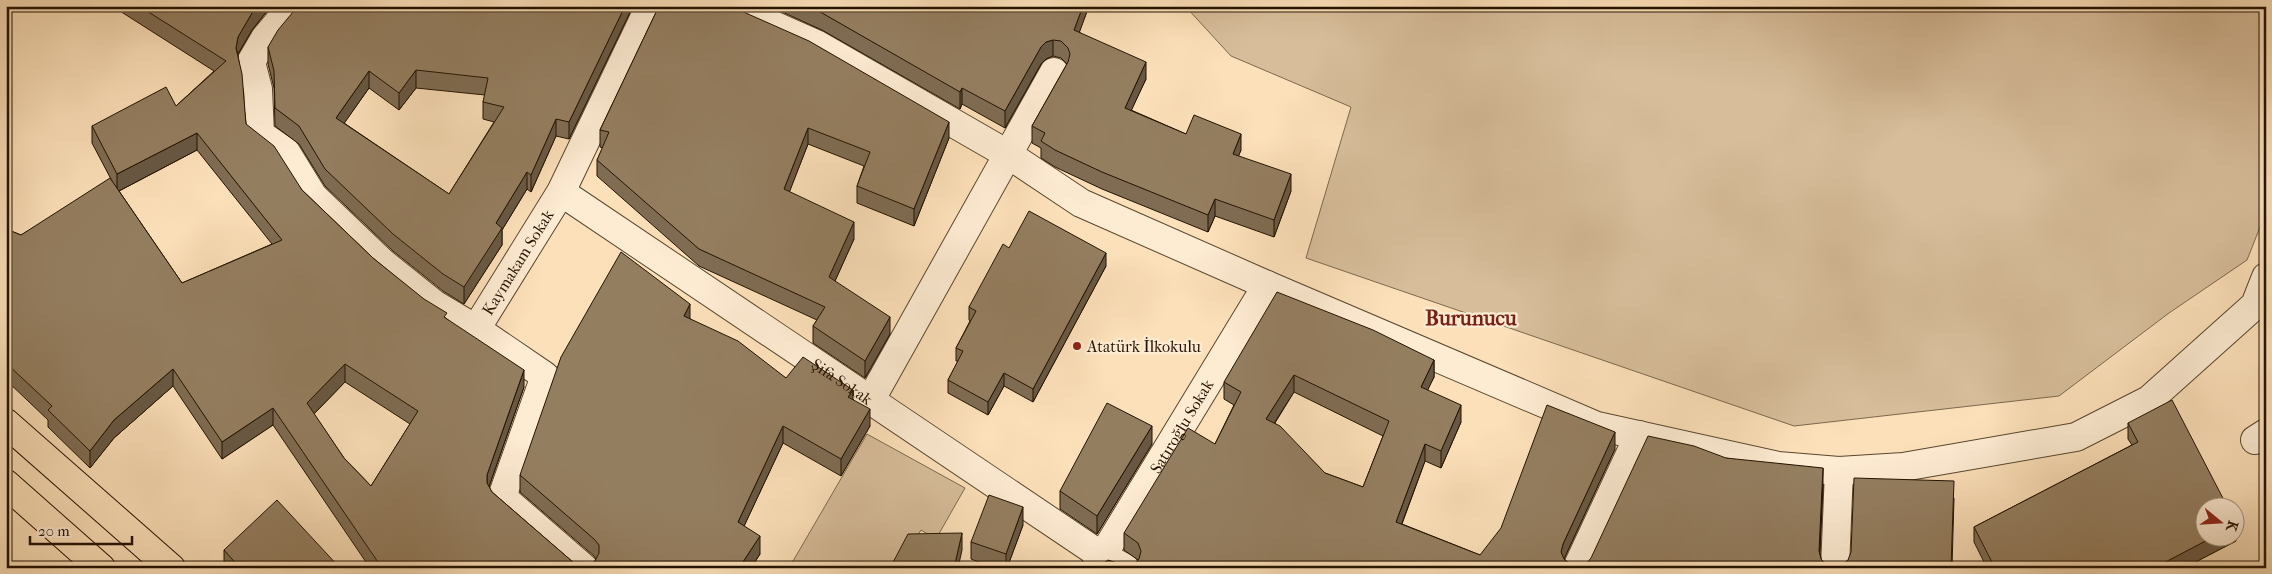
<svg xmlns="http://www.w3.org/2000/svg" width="2272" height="574" viewBox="0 0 2272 574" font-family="'IM FELL French Canon',serif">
<rect width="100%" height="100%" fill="#fce0b9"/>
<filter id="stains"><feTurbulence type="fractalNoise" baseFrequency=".004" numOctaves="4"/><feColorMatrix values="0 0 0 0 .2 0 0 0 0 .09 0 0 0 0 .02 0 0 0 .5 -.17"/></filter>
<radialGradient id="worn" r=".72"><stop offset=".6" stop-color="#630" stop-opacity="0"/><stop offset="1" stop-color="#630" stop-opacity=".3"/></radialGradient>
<g fill="#d7bd9a" stroke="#7d684d">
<path d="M1185,6h1081v206l-19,48 -78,53 -110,83 -265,30 -488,-168 45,-151 -120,-51z"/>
<path d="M867,434l98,54 -29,51 -15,-9 -23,38h-109z"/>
</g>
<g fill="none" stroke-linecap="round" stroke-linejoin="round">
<g stroke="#59462e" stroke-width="30">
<g id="minor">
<path d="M292,6l-27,32 -14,24 7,27 2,45 26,18 27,44 70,67 51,41 42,25"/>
<path d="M730,6l86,38 193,111 72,48 186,82 330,141 181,40 61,5 64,-4 173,-30 73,-37 106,-95 11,-28"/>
<path id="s1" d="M561,192l541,364 23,12"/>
<path d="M870,401l184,-329"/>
<path d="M2255,440l11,-7"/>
<path id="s2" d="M584,568l-82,-71 43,-121 -69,-47 85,-137 89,-186"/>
<path id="s3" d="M1095,568l172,-283"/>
<path d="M1577,568l62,-133"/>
<path d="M1835,568l4,-97"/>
</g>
</g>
<g stroke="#231300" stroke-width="30">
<g id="major">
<path d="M6,423l165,145"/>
<path d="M6,484l95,84"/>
</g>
</g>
<use href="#minor" stroke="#fdebd2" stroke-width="28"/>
<use href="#major" stroke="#fce0b9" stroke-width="28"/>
</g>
<g fill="#7f6c53" stroke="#231300" fill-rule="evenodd">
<path d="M112,6h159l-19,24 -14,24 8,70 56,66 71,68 74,61 77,68 -35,100 3,5 82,71 8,3 8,-1 5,-4 1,-2 -2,-3 -74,-64v-17l170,-156 96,59 67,21 17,27 -29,50 -58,-33 -39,83 16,28 -9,14h-381l-97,-143 -51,34 -49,-73 -59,52 -24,30 -42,-41v-7l-42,-40v-151l15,6 91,-54 -20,-38v-17l84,-20 38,-35zM197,150l75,94 -90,39 -63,-92zM345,382l65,42 -39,62 -27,-28 -30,-44z"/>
<path d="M633,6l-64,133 -13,-3 -25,56 -4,-3 -25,41v15l-38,59 -21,-13 -50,-40 -68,-65 -26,-42 -24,-18 -1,-38 -6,-24v-17zM369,88l30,22 17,-22 69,7 -2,7v17l11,3 -45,72 -105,-71z"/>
<path d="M659,6l290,132 -35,88 -57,-23v-17l7,-20 -56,-22 -19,48 65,47 -19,42 55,53 -25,44 -52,-35v-17l4,-6 -118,-54 -102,-90v-16l6,-12 -3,-1v-17z"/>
<path d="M769,6h320l-10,26 67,47 -15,31 55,24 55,16 -3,6 53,35 -17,46 -59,-21 -7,16 -106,-43 -47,-22 -14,-9v-10l-9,-5v-17l35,-62 -6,-6 -8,-2 -7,3 -5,5 -36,64 -43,-24 -2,5 -138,-79z"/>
<path d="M1009,248l97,18 -73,136 -29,-16 -16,29 -40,-22v-13l10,-19h-2v-13l14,-27 -1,-1v-13z"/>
<path d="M2266,321v28l-4,-2v-18z"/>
<path d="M1434,360v17l-7,13 34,32 -20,46 -16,-7 -23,63 78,31 135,-106 -51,110 7,6 7,1 8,-2 140,-106 97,27 -3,68 1,6 5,5 8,2 9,-2 111,-66 -2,70h-852l26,-2 8,-2 4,-4 -14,-10v-17l91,-89 19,-39 -10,-6v-17zM1294,392l89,44 -20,51 -38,-14 -50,-50z"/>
<path d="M2128,423l108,118 -52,27h-197l-13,-26v-15l158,-82 -4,-6z"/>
<path d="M1152,444l-55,90 -37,-25v-18z"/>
<path d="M1023,525l-16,43h-13l-23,-9v-17z"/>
<path d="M224,550l116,18h-115l-1,-1z"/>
</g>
<g fill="#685843" stroke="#231300">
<path d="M257,6h14l-19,24 -14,24 -2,-6 2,-11 14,-24z"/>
<path d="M625,6h8l-64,133v-17z"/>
<path d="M1083,6h6l-15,41v-17z"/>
<path d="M1053,40v16l-7,3 -5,5 -36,64v-17l36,-64 5,-5z"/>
<path d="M1146,62v17l-21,45v-16z"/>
<path d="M416,70v18l-17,22v-17z"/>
<path d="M369,71v17l-33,47v-17z"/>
<path d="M962,88v16l-2,5v-17z"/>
<path d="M556,119v17l-25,56v-17z"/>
<path d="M949,122v16l-35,88v-17z"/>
<path d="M808,128v16l-24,62v-17z"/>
<path d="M197,133v17l-80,42v-18z"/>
<path d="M1241,134v16l-8,20v-16z"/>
<path d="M527,172v17l-25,41v15l-38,59v-17l32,-64z"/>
<path d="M1291,174v17l-17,46v-17z"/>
<path d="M1215,199v17l-7,16v-17z"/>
<path d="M854,222v17l-25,55v-17z"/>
<path d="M1106,253v13l-73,136v-13z"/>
<path d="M690,304v18l-6,-6z"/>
<path d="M890,317v17l-25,44v-17z"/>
<path d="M1434,360v17l-13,27v-17z"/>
<path d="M345,364v18l-38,39v-18z"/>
<path d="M173,369v17l-59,52 -24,30v-17l24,-31z"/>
<path d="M524,370v17l-37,105v-17z"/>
<path d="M1004,373v13l-16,29v-13z"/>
<path d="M1294,375v17l-28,44v-17z"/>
<path d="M853,390v17l-5,-10z"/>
<path d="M1461,405v17l-20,46v-17z"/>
<path d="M273,408v17l-51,34v-17z"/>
<path d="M870,409v17l-29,50v-17z"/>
<path d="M783,426v17l-45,96v-17z"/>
<path d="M1152,426v18l-55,90v-18z"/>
<path d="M1615,432v17l-52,112 -2,-9 2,-8z"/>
<path d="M1425,444v17l-29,78v-17z"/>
<path d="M1823,468v17l-4,83v-17z"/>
<path d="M1023,507v18l-16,43h-1v-14z"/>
<path d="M2236,525v16l-52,27h-30l61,-32h19v-10z"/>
<path d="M962,533v17l-4,18h-4z"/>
<path d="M760,536v18l-9,14h-12z"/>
</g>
<g fill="#947e60" stroke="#231300" fill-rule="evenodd">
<path d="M139,6h118l-5,7 -14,24 -2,11 6,26 4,50 28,22 28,44 71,68 51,41 23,14 -3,4 80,53 -37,105v8l5,9 82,71 8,3 8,-1 5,-4 4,-8v-8l-5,-6 -74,-64 41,-118 60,-105 69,52 -6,12 54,25 48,37 17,-21 50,33 -5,7 22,12 -29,50 -58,-33 -45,96 22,14 -21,32h-357l-109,-160 -51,34 -49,-73 -59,51 -24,31 -42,-41 4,-4 -46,-43v-134l15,6 89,-57 72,105 100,-43 -85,-107 -80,41 -25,-48 74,-39 10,19 50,-45zM345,364l73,47 -47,75 -27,-28 -37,-55z"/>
<path d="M298,6h327l-56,116 -13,-3 -25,56 -4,-3 -31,51 6,5 -38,59 -21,-13 -50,-40 -68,-65 -26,-43 -24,-18 -1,-37 -6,-24 10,-17zM416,70l72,8 -5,24 21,5 -55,87 -113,-76 33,-47 30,22z"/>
<path d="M659,6h71l79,35 140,81 -35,87 -57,-23 13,-34 -62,-24 -24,61 70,33 -25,55 61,40 -25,44 -52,-35 12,-19 -126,-58 -102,-89 12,-28 -9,-2z"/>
<path d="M807,6h276l-9,24 72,32 -21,46 61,26 8,-19 47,19 -8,20 58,20 -17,46 -59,-21 -7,16 -106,-43 -47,-22 -14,-9 4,-8 -13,-7 36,-64 2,-8 -2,-6 -7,-7 -8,-1 -7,2 -5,5 -36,64 -43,-23 -2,4 -138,-79z"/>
<path d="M1029,211l77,42 -73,136 -29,-16 -16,29 -40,-22 15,-29 -7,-3 20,-37 -7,-4 34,-63 6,4z"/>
<path d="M1277,292l96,38 61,30 -13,27 40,18 -20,46 -16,-7 -29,78 84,33 21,-27 46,-123 68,27 -52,112 -2,8 3,7 7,6 7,1 8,-2 5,-6 57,-122 46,10 32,12 97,10 -4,83 2,8 5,5 8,2 9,-2 5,-4 3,-8 3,-74 100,3 -3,87h-748l-5,-2v2h-98l1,-3 7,-5 18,6 8,-2 5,-5 2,-8 -3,-8 -14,-10 64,-105 27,16 26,-52 -17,-10zM1294,375l95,46 -26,66 -38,-14 -45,-47 -14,-7z"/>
<path d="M2266,321v10l-4,-2z"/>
<path d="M2172,400l55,106h-23v30h11l-61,32h-159l-21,-41 164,-85 -10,-19z"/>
<path d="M1107,403l45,23 -55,90 -37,-25z"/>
<path d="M989,495l34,12 -17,47 -35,-12z"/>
<path d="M277,500l63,68h-100l-16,-18z"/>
<path d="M962,533l-8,35h-64l18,-34z"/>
</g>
<circle fill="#8f2418" stroke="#fdebd2" stroke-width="2" cx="1077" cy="346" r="5"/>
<g text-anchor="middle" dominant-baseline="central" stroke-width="4.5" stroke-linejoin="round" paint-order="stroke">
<g font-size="16" fill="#231300" stroke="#fdebd2">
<text stroke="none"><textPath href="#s2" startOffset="399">Kaymakam Sokak</textPath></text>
<text stroke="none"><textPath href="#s1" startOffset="339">Şifa Sokak</textPath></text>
<text stroke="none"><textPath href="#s3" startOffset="166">Satıroğlu Sokak</textPath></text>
</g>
<g font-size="16" fill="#231300" stroke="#fdebd2" text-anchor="start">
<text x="1087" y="346">Atatürk İlkokulu</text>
</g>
<g font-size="21" font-weight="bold" fill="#7a1f14" stroke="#fdebd2">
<text x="1471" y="318">Burunucu</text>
</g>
</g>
<rect width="2272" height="574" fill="none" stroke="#fce0b9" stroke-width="25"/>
<rect x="8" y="8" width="2257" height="559" fill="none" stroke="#231300" stroke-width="2.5"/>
<rect x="12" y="12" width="2247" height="549" fill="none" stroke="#231300"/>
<g transform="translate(2220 522) rotate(108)"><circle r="24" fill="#fdebd2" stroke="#a6957e"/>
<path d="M0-4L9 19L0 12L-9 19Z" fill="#8f2418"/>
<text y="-8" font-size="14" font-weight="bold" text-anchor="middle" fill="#231300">K</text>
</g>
<path d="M30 536v8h102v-8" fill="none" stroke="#231300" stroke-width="2.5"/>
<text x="38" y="536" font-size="15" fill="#231300" stroke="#fdebd2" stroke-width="4" paint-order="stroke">20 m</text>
<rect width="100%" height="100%" filter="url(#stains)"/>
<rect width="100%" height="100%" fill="url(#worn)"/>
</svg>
